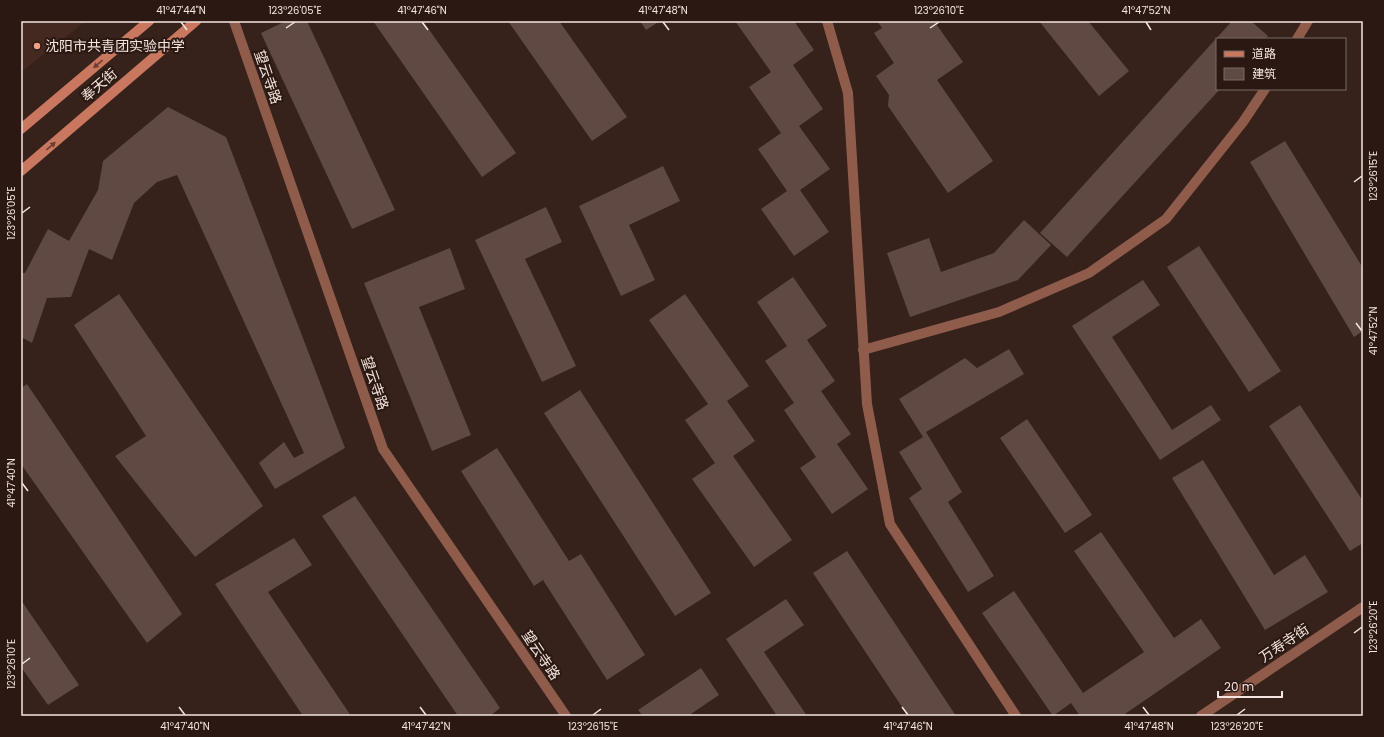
<svg xmlns="http://www.w3.org/2000/svg" width="1384" height="737" viewBox="0 0 1384 737" font-family="Poppins,'Noto Sans SC',sans-serif">
<rect width="100%" height="100%" fill="#36211b"/>
<path fill="#442921" d="M21,21h65l-65,51z"/>
<g fill="#604942">
<path d="M286,21h21l88,189 -43,19 -91,-196z"/>
<path d="M373,21h50l93,132 -34,24z"/>
<path d="M508,21h51l68,96 -35,24z"/>
<path d="M640,21h20l-14,9z"/>
<path d="M735,21h59l20,29 -21,15 30,44 -24,17 31,43 -30,21 29,42 -35,24 -33,-47 26,-18 -29,-42 23,-16 -32,-46 22,-15z"/>
<path d="M877,21h57l29,41 -26,18 56,81 -45,32 -60,-87 1,-11 -13,-19 18,-13 -20,-30 8,-5z"/>
<path d="M1039,21h49l41,50 -30,25z"/>
<path d="M1232,21h19l17,15 -3,3h-48v50h3l-153,168 -27,-24z"/>
<path d="M168,107l58,30 119,311 -70,41 -16,-26 25,-21 10,16 10,-5 -127,-278 -20,7 -23,21 -22,57 -23,-11 -18,48 -24,1 -15,45 -11,-6v-64h4l23,-44 21,12 29,-51 5,-29z"/>
<path d="M1285,141l78,127v63l-9,6 -104,-175z"/>
<path d="M663,166l17,35 -51,24 26,55 -34,16 -42,-90z"/>
<path d="M546,207l16,35 -37,17 51,107 -34,16 -67,-142z"/>
<path d="M1024,220l27,25 -33,35 -108,37 -23,-64 42,-15 12,34 53,-19z"/>
<path d="M1199,246l82,125 -32,21 -82,-125z"/>
<path d="M450,248l15,41 -46,18 52,128 -39,16 -68,-168z"/>
<path d="M793,277l34,49 -20,14 28,41 -14,10 30,43 -14,10 31,45 -36,25 -32,-46 16,-11 -32,-47 10,-7 -29,-42 22,-15 -30,-44z"/>
<path d="M1143,280l17,25 -48,32 60,93 39,-25 10,15 -61,40 -88,-134z"/>
<path d="M119,294l144,212 -68,51 -80,-101 31,-20 -72,-111z"/>
<path d="M685,294l64,92 -22,15 28,40 -22,15 59,84 -38,27 -62,-88 23,-16 -30,-43 23,-16 -59,-84z"/>
<path d="M1009,349l15,25 -98,58 36,60 -14,10 46,74 -26,16 -59,-94 13,-9 -23,-37 24,-15 -24,-38 66,-41 12,10z"/>
<path d="M27,384l155,230 -35,29 -126,-179v-76z"/>
<path d="M580,390l131,203 -36,23 -131,-203z"/>
<path d="M1300,405l63,96v42l-13,8 -81,-125z"/>
<path d="M1027,419l65,96 -27,18 -65,-95z"/>
<path d="M497,448l72,113 12,-7 64,101 -38,25 -64,-100 -9,6 -73,-115z"/>
<path d="M1203,460l71,115 31,-20 23,37 -63,38 -93,-152z"/>
<path d="M355,496l145,212 -10,8h-32l-136,-200z"/>
<path d="M1101,532l73,106 27,-19 20,29 -99,68h-42l-9,-13 -18,13 -71,-103 32,-22 69,102 61,-41 -70,-101z"/>
<path d="M294,538l18,27 -44,27 83,124h-48l-88,-132z"/>
<path d="M847,551l109,165h-48l-95,-143z"/>
<path d="M786,599l18,26 -40,27 43,64h-30l-51,-77z"/>
<path d="M21,600l58,85 -31,20 -27,-38z"/>
<path d="M701,668l18,27 -31,21h-45l-5,-6z"/>
</g>
<g fill="none" stroke-linecap="round" stroke-linejoin="round">
<g stroke="#8f5c4c" stroke-width="10">
<path d="M827,21l21,72 19,311 23,120 126,192"/>
<path d="M1297,39l11,-18"/>
<path d="M863,350l136,-38 90,-39 77,-54 77,-97 22,-33"/>
</g>
<g stroke="#8f5c4c" stroke-width="10">
<path d="M234,21l149,428 183,267"/>
<path d="M1201,716l162,-109"/>
</g>
<g stroke="#c9785f" stroke-width="10">
<path d="M21,129l128,-108"/>
<path d="M21,171l175,-150"/>
</g>
</g>
<defs><path id="oneway-solid" d="M-6-.8H1V-3.2L6.5 0L1 3.2V.8H-6Z"/></defs>
<g fill="#6a3e31">
<use href="#oneway-solid" transform="translate(98 64) rotate(140)"/>
<use href="#oneway-solid" transform="translate(51 146) rotate(-41)"/>
</g>
<path fill="none" stroke="#f4e5e1" stroke-width="1.5" d="M181,22l6,8M422,22l6,8M663,22l6,8M1146,22l5,8M286,28l9,-6M930,28l9,-6M1354,182l8,-6M22,213l8,-6M1356,323l6,8M22,483l6,8M1354,633l8,-6M22,664l8,-6M179,707l6,8M420,707l6,8M902,707l6,8M1143,707l6,8M593,715l8,-6M1237,715l8,-6"/>
<circle fill="#f39f85" stroke="#2b1812" stroke-width="1.5" cx="37" cy="46" r="4"/>
<g text-anchor="middle" dominant-baseline="central" stroke-width="4" stroke-linejoin="round" paint-order="stroke">
<g font-size="14" fill="#f4e5e1" stroke="#2b1812" text-anchor="start">
<text x="45" y="46">沈阳市共青团实验中学</text>
</g>
<g font-size="14" fill="#f4e5e1" stroke="#2b1812">
<text transform="translate(268 77) rotate(71)">望云寺路</text>
<text transform="translate(99 85) rotate(-41)">奉天街</text>
<text transform="translate(375 383) rotate(71)">望云寺路</text>
<text transform="translate(1284 643) rotate(-34)">万寿寺街</text>
<text transform="translate(541 655) rotate(56)">望云寺路</text>
</g>
</g>
<rect width="1384" height="737" fill="none" stroke="#2b1812" stroke-width="44"/>
<rect x="1216" y="38" width="130" height="52" fill="#2b1812" stroke="#7b6a65"/>
<rect x="1224" y="51" width="20" height="6" fill="#c9785f" stroke="#7b6a65"/>
<text x="1252" y="58" font-size="12" fill="#f4e5e1">道路</text>
<rect x="1224" y="68" width="20" height="12" fill="#604942" stroke="#7b6a65"/>
<text x="1252" y="78" font-size="12" fill="#f4e5e1">建筑</text>
<path d="M1218 691v6h64v-6" fill="none" stroke="#f4e5e1" stroke-width="2"/>
<text x="1224" y="691" font-size="12" fill="#f4e5e1" stroke="#2b1812" stroke-width="3" paint-order="stroke">20 m</text>
<rect x="22" y="22" width="1340" height="693" fill="none" stroke="#f4e5e1" stroke-width="1.5"/>
<g font-size="10" text-anchor="middle" fill="#f4e5e1">
<text x="181" y="14">41°47'44"N</text>
<text x="295" y="14">123°26'05"E</text>
<text x="422" y="14">41°47'46"N</text>
<text x="663" y="14">41°47'48"N</text>
<text x="939" y="14">123°26'10"E</text>
<text x="1146" y="14">41°47'52"N</text>
<text transform="translate(1373 176) rotate(-90)" y="4">123°26'15"E</text>
<text transform="translate(11 213) rotate(-90)" y="4">123°26'05"E</text>
<text transform="translate(1373 331) rotate(-90)" y="4">41°47'52"N</text>
<text transform="translate(11 483) rotate(-90)" y="4">41°47'40"N</text>
<text transform="translate(1373 627) rotate(-90)" y="4">123°26'20"E</text>
<text transform="translate(11 664) rotate(-90)" y="4">123°26'10"E</text>
<text x="185" y="730">41°47'40"N</text>
<text x="426" y="730">41°47'42"N</text>
<text x="593" y="730">123°26'15"E</text>
<text x="908" y="730">41°47'46"N</text>
<text x="1149" y="730">41°47'48"N</text>
<text x="1237" y="730">123°26'20"E</text>
</g>
</svg>
